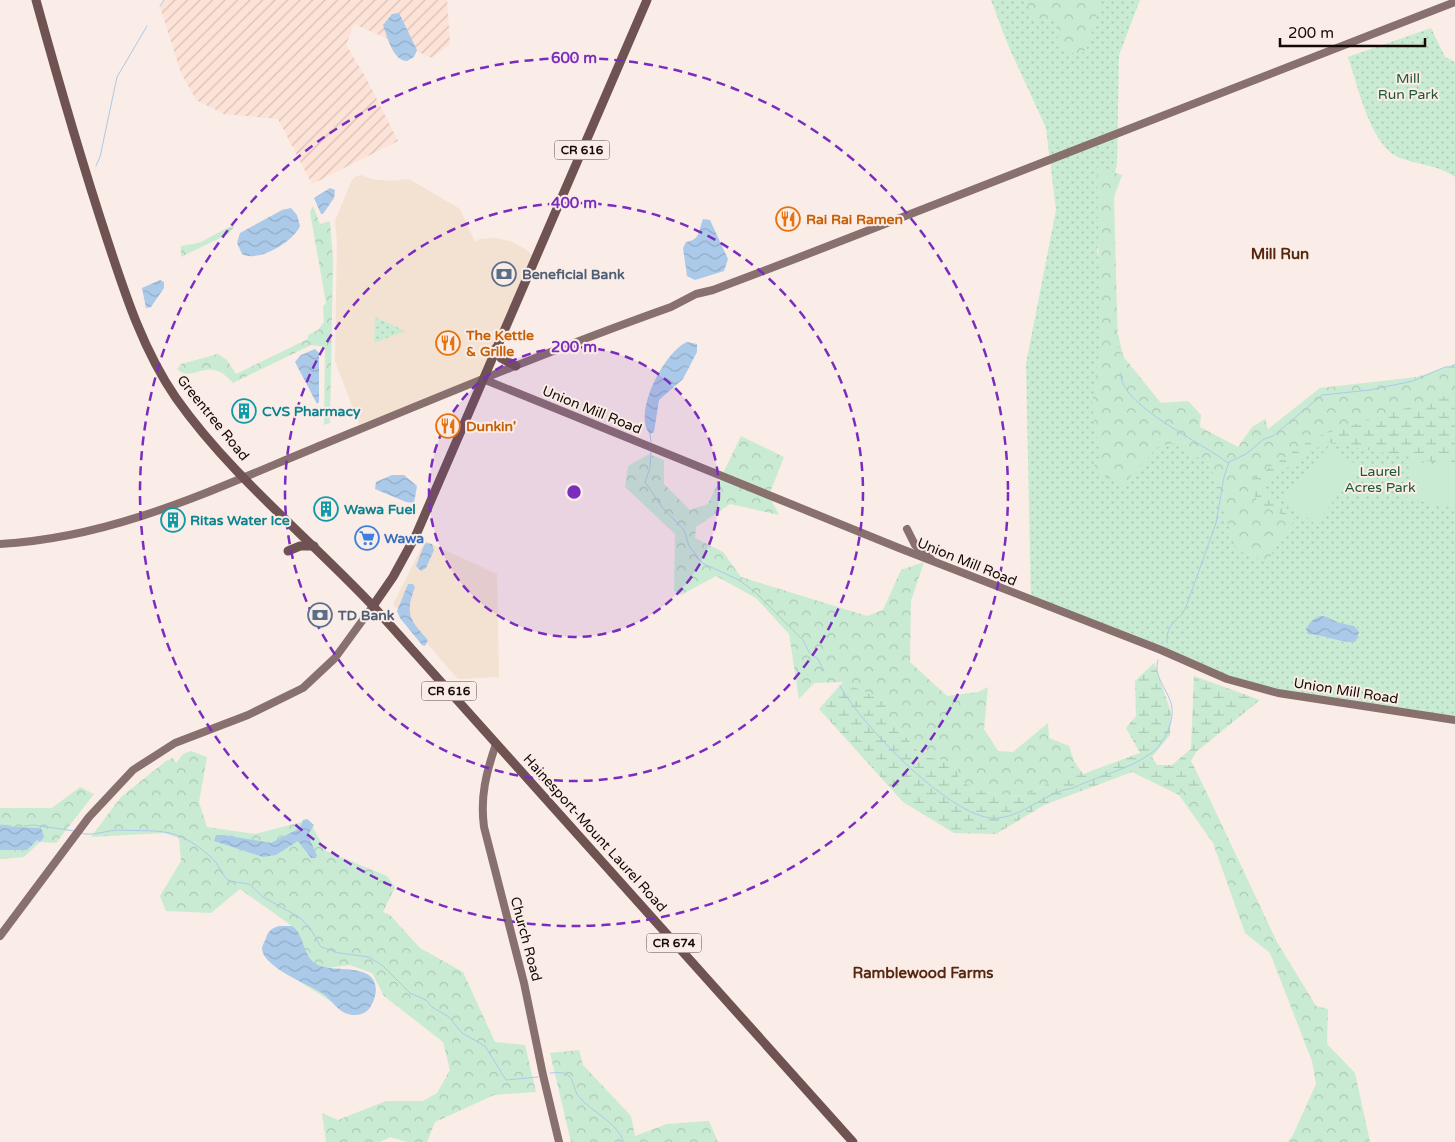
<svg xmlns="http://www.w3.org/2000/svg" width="1455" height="1142" viewBox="0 0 1455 1142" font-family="'Varela Round',sans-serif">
<defs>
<pattern id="industrial-furrows" width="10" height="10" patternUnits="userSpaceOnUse" patternTransform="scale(1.25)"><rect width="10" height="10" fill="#fce2d7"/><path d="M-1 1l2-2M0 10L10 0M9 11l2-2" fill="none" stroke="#d7c1b7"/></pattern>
<pattern id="green-dots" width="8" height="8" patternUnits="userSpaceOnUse" patternTransform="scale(1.25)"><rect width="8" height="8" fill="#c9ebd3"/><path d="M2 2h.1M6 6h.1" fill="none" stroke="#acc8b4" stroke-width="1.8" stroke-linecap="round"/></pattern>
<pattern id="forest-crowns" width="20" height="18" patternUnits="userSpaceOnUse" patternTransform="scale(1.25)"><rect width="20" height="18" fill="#c9ebd3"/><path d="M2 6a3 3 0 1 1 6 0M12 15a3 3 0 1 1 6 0" fill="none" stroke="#acc8b4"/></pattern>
<pattern id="wetland-marsh" width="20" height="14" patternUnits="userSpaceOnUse" patternTransform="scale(1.25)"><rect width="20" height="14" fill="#c9ebd3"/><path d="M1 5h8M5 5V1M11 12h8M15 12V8" fill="none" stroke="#acc8b4"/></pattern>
<pattern id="water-waves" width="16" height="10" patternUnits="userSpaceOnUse" patternTransform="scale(1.25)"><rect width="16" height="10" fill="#abcae9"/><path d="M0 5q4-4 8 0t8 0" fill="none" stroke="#92acc6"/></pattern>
</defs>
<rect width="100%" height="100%" fill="#faece6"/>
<g fill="#f3e2d1">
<path d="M361,175l10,4 19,2 19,-2 51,30 15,33 5,-3 15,-1 15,3 17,9 8,9 -52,120 -122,50 -26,-68 2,-120 -2,-20 16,-39 4,-5z"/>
<path d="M425,541l72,33 2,103 -41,2 -65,-75z"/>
</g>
<path fill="url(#industrial-furrows)" d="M164,0h283l3,44 -18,14 -78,-34 -8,21 20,33 32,63 -86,43 -34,-65 -54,-5 -28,-14 -15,-27 -21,-66z"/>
<g fill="url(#green-dots)">
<path d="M991,0h149l-21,55 -2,109 -20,87 30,120 106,121 35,-42 187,-63v333l-190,-30 -234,-89 -5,-237 30,-154 -10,-82 -38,-83z"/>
<path d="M1431,28l14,29 9,4 1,4v112c-17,-12 -36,-12 -55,-19 -30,-12 -42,-72 -52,-101z"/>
<path d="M375,317l30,14 -31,12z"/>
</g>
<g fill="url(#forest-crowns)">
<path d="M1027,0h74l-13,46 -8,10 -24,-10 5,-27h-26l-7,-12z"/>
<path d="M1097,167l25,8 -8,22 4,153 43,53 27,-2 13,14 -1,12 38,20 14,-20 13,-8 3,10 52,-41 97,-11 38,-13v29l-140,44 -68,46 13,22 35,15 -17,21 -10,21 -32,-12 -26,-85 -37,-22 -14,3 -36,39 -31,-15 8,-13 -8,-52 8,-62z"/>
<path d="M313,206l7,18 10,-3 3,39 -3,163 -6,2 1,-78 -14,-2 -78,38c-26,-30 -38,2 -56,-14l4,-5 37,-10 9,6 9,14 72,-35v-4l10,-5 6,-8 -1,-16 3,-3 -16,-91z"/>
<path d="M231,226h4l-7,8 -47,23v-11l18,-3z"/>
<path d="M741,436l43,21 -15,38 10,20 -49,-11 -34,23 -1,11 28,14 18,25 126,39 16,-6 18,-40 23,-8 -13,39 -1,61 37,34 31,-4 10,-5 -4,42 14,22 15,1 35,-29 1,15 20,8 5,15 -5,11 -46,25 -38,-5 -26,-11 -2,-18 -35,-7 -33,-39 -4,-16 -42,-19 -29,1 -15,16 -10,-65 -33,-36 -40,-22 -35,19 -7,-4 1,-57 -50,-47 3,-21 21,-12 15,6v24l26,26 18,-6z"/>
<path d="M191,751l16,6 -8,45 8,25 48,7 54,-14 17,31 61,25 8,11 -12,25 7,3 30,33 43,24 32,70 30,3 11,47 -42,3 -59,27 -8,20h-20l-17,-5 -10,5h-54l-4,-29 16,7 48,-19h37l14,-8 13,-23 -7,-28 -59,-46 -12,-23 -22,-8 -23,3 47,12 -3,26 -19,9 -75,-48 -14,-22 8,-15 21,-4 -52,-37 -29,24 -45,-2 -6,-15 21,-35 -2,-23 -15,-5 -73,4 30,-40 45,-36 7,-3 3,5 7,-9z"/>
<path d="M1187,786l17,1 73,155 39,64 12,3 -1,35 28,29 15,69h-83l5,-5 24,-53 -4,-23 -42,-108 -25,-20 -32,-90 -34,-48z"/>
<path d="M80,787l14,7 -38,49 -16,-1 -16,15 -24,2v-51h52z"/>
<path d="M579,1050l4,15 48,51 4,20 32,-12 42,-3 9,21h-147l-21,-89z"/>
</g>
<g fill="url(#wetland-marsh)">
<path d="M1455,393v73l-129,-24 -68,45 37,33 -35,-15 -13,-22 68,-46z"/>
<path d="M1154,663l17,49 -1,23 -18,22 5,8h15l19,-16 3,-73 66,24 -64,52 -5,9 13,26 -17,-1 -8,9 -47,-23 -88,33 -48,29 -42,-1 -51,-31 -84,-93 24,-27 42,19 4,16 33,39 35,7 2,18 26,11 38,5 46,-25 5,-11 9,13 57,-21 -14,-25 10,-12 -1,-35z"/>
</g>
<g fill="#c9ebd3">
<path d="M1330,445l30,23 -45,56 -33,-26z"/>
<path d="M1411,461l44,6v41l-48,-9z"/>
</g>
<g fill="url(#water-waves)">
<path d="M399,13l18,37 -3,7 -7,4c-14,0 -20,-25 -24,-36l9,-11z"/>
<path d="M330,188l5,2 -1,8 -11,16h-2l-7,-16z"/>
<path d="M291,208l6,7 3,11c-7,16 -42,37 -58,28l-5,-11 3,-10 42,-23z"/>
<path d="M703,219l7,1 18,39 -4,12 -29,9 -8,-4 -4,-28 3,-6c15,-3 12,-10 17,-23z"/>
<path d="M160,280l4,2v6l-13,19 -5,1 -4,-20z"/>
<path d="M687,342l10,2v8l-14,27 -24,21 -5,32 -4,2c-18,-21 15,-83 37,-92z"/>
<path d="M315,349l4,4v49l-2,2 -22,-42 6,-7z"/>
<path d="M392,475h12l13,11 -3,17 -8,-1 -31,-13 1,-7z"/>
<path d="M425,543l7,1 2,6 -8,18 -5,3 -5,-5z"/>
<path d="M408,584h5l2,3c-10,27 -6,32 13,53l-3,6 -3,-1 -22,-27 -3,-7z"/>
<path d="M1323,616l17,7 14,3 5,6 -3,9c-8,4 -35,-7 -48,-7l-2,-5c4,-7 9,-13 17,-13z"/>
<path d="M307,819l7,6 -6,10 9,21 -2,2h-4l-13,-17 -22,14 -13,2 -49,-16 2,-6h8l47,8 29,-15 3,-8z"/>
<path d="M0,826l39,2 3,2 2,7 -4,5 -3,-2 -10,10h-27z"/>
<path d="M279,926h13c13,9 10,29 24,38 16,10 60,-3 60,26 -1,8 -3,15 -9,21 -6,5 -15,5 -22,2 -9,-4 -14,-14 -23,-20 -13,-8 -59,-26 -60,-44 0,-4 3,-7 4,-11 2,-7 6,-10 13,-12z"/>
</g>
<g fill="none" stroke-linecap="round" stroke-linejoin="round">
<g stroke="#abcae9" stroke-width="1">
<path d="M160,6l4,-6"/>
<path d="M96,166l4,-9 17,-80 30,-51"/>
<path d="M1121,373c-4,31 84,71 107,90"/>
<path d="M650,434l1,8"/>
<path d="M651,451l-1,17 -5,14 17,25 22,23 5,16 13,17 37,17 16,12 48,48 6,12 9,7 6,12"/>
<path d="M1167,643c-1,-22 12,-20 19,-36l30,-84 8,-46 5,-15 17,-8 18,-15 9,-3 49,-41 48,-5 43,-9 32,-14h10"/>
<path d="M840,686c20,37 115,138 159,132 27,-3 48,-27 74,-30 24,-12 55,-18 77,-34 14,-9 26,-35 21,-51 -4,-14 -18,-27 -13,-43"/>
<path d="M0,825l11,1"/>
<path d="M24,826l9,-1 42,6"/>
<path d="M81,833c10,4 26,-3 38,-3 44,2 56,-4 92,27 8,7 10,18 18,24l20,3 14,13 36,20 11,11 11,19 18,6 30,4 14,9 27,27 16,7 6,7 17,10 13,16 23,13 21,34 32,-3"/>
<path d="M550,1073c6,0 14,-2 19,3 5,5 5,15 10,21 15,17 36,23 45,45"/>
</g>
<g stroke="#88706f" stroke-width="8">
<path d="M483,379l416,169 262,102 66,29 51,14 177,27"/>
<path d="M907,529l8,16 16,14"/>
<path d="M0,544c112,-6 210,-53 312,-95 119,-49 238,-99 359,-142l25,-13 17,-4 87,-33 655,-255"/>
<path d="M496,744c-10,29 -16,53 -12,83l40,156 19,92 16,67"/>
<path d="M0,936l89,-119 44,-47 42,-27 73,-28 55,-27 32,-30 38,-52"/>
</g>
<g stroke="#6f5352" stroke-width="9">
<path d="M36,0c22,80 45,160 71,239 18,55 36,111 69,159 55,78 132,139 197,208l480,536"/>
<path d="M496,348l5,10 15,8"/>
<path d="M288,551l12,-5h14"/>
<path d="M373,606l20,-29 23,-42 231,-535"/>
</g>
</g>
<circle cx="574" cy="492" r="145" fill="#7b2cbf" fill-opacity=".12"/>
<g fill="none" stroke="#7b2cbf" stroke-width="2.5" stroke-dasharray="9 6">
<circle cx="574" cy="492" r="145"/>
<circle cx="574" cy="492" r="289"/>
<circle cx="574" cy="492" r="434"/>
</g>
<defs>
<g id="restaurant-ring" transform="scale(1.25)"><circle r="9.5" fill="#faece6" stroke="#e8710a" stroke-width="1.5"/><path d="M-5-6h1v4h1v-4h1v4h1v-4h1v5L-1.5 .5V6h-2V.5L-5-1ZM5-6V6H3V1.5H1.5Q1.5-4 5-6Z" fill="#e8710a"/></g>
<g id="bank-ring" transform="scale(1.25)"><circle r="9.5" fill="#faece6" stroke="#5c6f8a" stroke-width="1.5"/><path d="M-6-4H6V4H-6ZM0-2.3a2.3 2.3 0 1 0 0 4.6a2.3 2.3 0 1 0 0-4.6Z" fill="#5c6f8a"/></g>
<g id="building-ring" transform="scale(1.25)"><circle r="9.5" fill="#faece6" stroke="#0f9aa8" stroke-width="1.5"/><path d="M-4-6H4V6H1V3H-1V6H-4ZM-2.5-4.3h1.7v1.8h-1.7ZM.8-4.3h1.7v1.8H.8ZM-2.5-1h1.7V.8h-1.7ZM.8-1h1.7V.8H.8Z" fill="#0f9aa8"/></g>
<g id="supermarket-ring" transform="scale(1.25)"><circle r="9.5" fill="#faece6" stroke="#3f7fe0" stroke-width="1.5"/><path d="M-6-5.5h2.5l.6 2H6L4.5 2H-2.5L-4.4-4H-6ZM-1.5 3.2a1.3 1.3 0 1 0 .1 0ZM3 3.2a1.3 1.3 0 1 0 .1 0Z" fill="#3f7fe0"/></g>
</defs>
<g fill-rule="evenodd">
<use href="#restaurant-ring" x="788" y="219"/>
<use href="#bank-ring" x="504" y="274"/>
<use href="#restaurant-ring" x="448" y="343"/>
<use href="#building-ring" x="244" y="411"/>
<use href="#restaurant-ring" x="448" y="426"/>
<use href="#building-ring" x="326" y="509"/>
<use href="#building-ring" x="173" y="520"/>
<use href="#supermarket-ring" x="367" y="538"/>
<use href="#bank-ring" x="320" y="615"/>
</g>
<g text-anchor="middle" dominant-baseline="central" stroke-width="4" stroke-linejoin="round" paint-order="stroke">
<g fill="#faece6" stroke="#594d48" stroke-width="1">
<rect x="554.5" y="140.5" width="55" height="19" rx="4"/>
<rect x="421.5" y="681.5" width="55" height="19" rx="4"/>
<rect x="646.5" y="933.5" width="55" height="19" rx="4"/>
</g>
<g font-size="12" font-weight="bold" fill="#140905">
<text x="582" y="150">CR 616</text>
<text x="449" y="691">CR 616</text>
<text x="674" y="943">CR 674</text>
</g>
<g font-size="14" fill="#1d5936" stroke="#faece6">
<text x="1408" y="78">Mill<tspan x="1408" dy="16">Run Park</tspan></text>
<text x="1380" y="471">Laurel<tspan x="1380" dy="16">Acres Park</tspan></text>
</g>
<g font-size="14" font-weight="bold" fill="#c56008" stroke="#faece6" text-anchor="start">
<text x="806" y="219">Rai Rai Ramen</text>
<text x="466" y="335">The Kettle<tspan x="466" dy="16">&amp; Grille</tspan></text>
<text x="466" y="426">Dunkin'</text>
</g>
<g font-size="14" font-weight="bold" fill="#4e5e75" stroke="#faece6" text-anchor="start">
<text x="522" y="274">Beneficial Bank</text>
<text x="338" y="615">TD Bank</text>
</g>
<g font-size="14" fill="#140905" stroke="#faece6">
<text transform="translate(592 410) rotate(22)">Union Mill Road</text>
<text transform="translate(213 418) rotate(51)">Greentree Road</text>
<text transform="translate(967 562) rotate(22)">Union Mill Road</text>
<text transform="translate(1346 691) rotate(9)">Union Mill Road</text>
<text transform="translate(595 833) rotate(48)">Hainesport-Mount Laurel Road</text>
<text transform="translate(526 939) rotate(75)">Church Road</text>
</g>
<g font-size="14" font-weight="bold" fill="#0d838f" stroke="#faece6" text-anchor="start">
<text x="262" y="411">CVS Pharmacy</text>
<text x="344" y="509">Wawa Fuel</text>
<text x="190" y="520">Ritas Water Ice</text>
</g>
<g font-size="14" font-weight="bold" fill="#366cbe" stroke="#faece6" text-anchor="start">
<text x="384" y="538">Wawa</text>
</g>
<g font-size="15" font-weight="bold" fill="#56260e" stroke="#faece6">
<text x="1280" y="254">Mill Run</text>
<text x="923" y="973">Ramblewood Farms</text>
</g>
</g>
<circle cx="574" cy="492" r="8" fill="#7b2cbf" stroke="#faece6" stroke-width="2.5"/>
<g font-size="15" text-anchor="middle" font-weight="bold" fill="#7b2cbf" stroke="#faece6" stroke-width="4" stroke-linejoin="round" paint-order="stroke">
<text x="574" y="63">600 m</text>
<text x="574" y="208">400 m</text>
<text x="574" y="352">200 m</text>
</g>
<path d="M1280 38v8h145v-8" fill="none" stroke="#140905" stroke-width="2.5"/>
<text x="1288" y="38" font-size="15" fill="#140905" stroke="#faece6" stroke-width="4" paint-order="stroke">200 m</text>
</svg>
